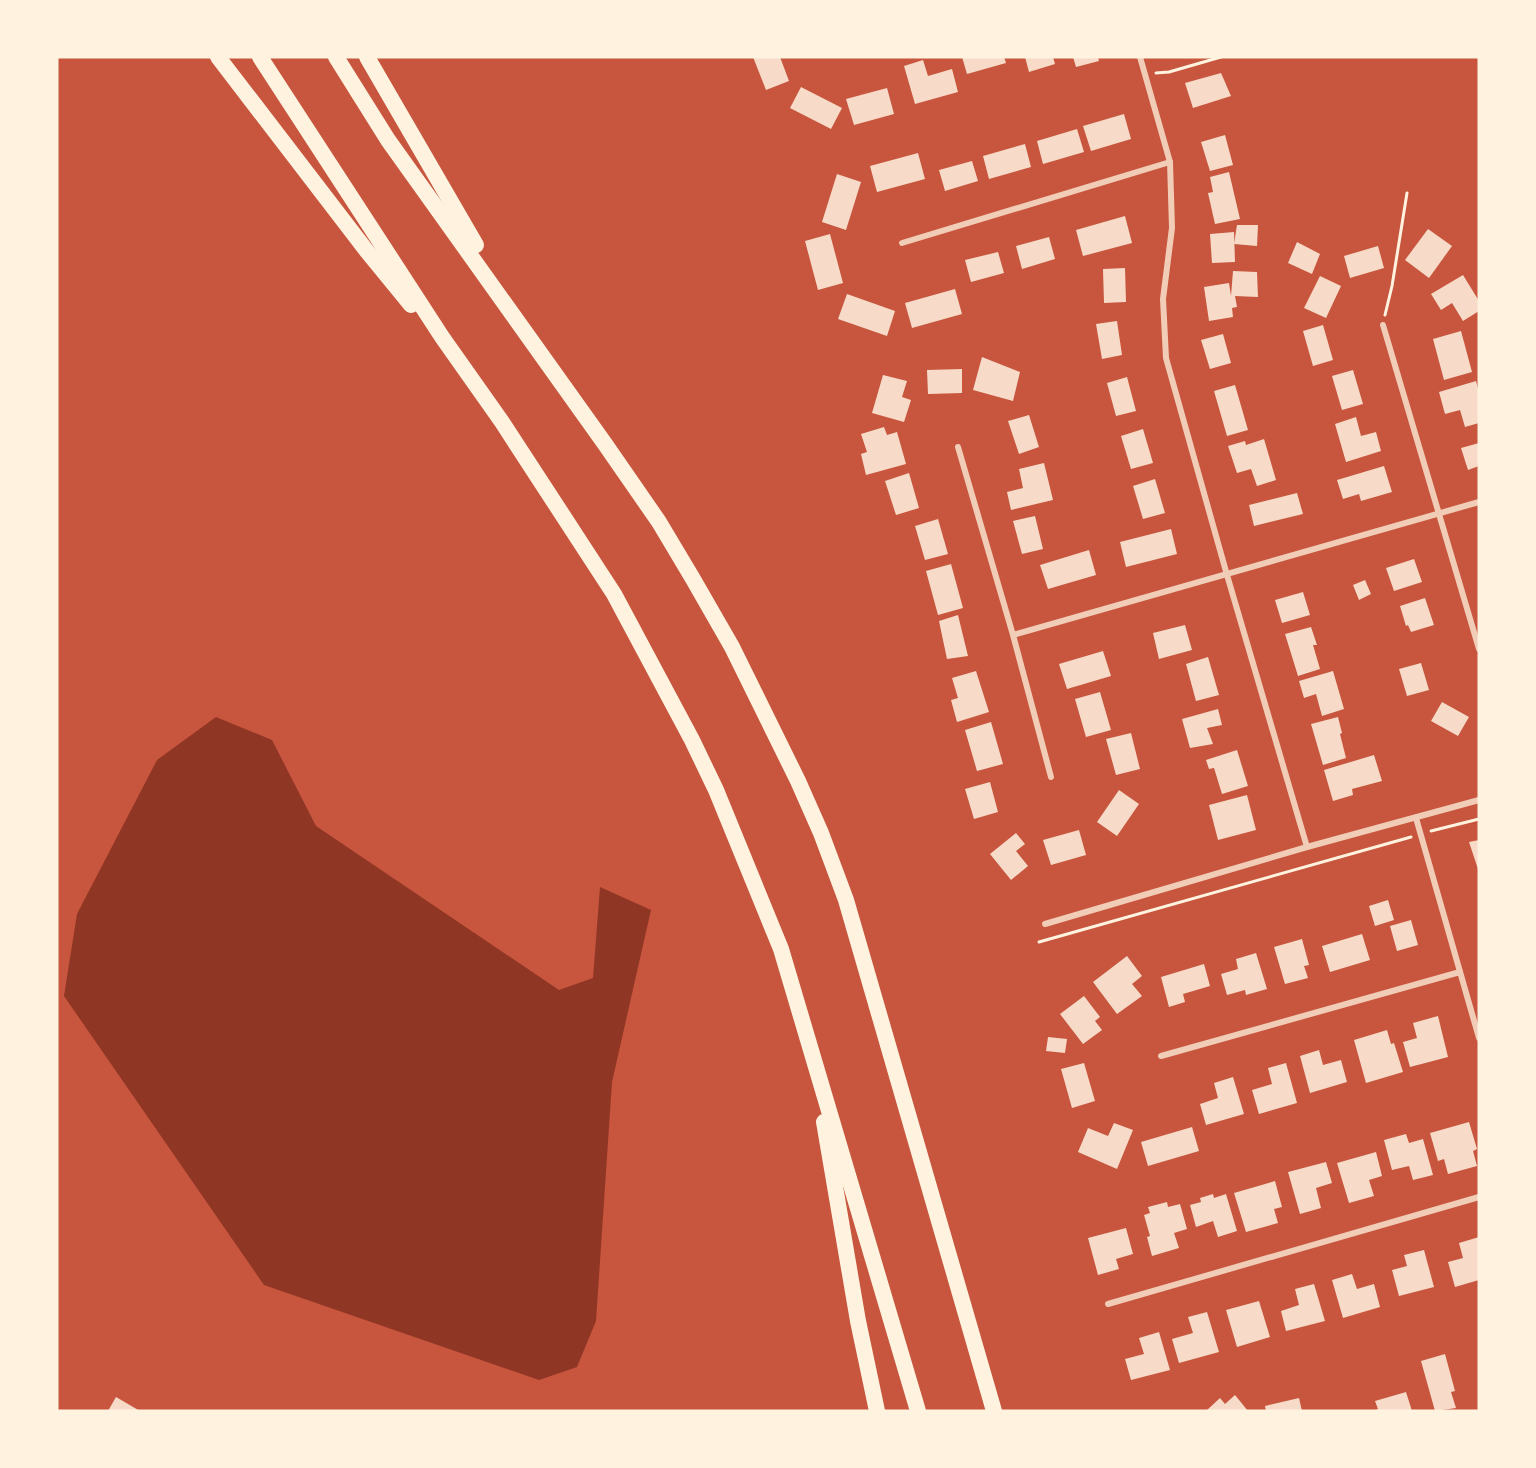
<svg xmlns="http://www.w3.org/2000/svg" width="1536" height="1468" viewBox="0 0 1536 1468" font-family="'Roboto Condensed',sans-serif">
<rect width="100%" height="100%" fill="#c8553d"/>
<path fill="#8f3625" d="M216,717l56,23 44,86 243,164 34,-12 7,-91 51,23 -39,172 -16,239 -19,46 -38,13 -275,-95 -200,-289 13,-82 80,-154z"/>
<g fill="#f7dbc8">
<path d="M753,57h27l9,24 -23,9z"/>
<path d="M962,57h42l2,6 -39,11z"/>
<path d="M1025,57h28l2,7 -26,8z"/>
<path d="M1073,57h25l1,4 -23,6z"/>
<path d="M923,60l5,16 24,-7 6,23 -43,12 -11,-38z"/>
<path d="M1221,73l10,23 -38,12 -8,-25z"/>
<path d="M801,87l41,21 -11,21 -41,-21z"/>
<path d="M887,88l7,26 -40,11 -8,-26z"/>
<path d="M1124,114l7,25 -40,12 -8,-25z"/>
<path d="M1077,129l7,23 -41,12 -6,-23z"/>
<path d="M1225,135l8,30 -23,6 -9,-29z"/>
<path d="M1025,144l6,23 -42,12 -6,-23z"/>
<path d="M918,153l7,26 -48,13 -7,-26z"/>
<path d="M972,161l6,20 -33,10 -6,-21z"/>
<path d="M1229,172l11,47 -25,5 -7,-31 5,-1 -3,-15z"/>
<path d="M837,174l24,8 -15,48 -24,-8z"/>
<path d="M1125,216l7,27 -49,13 -7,-26z"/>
<path d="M1237,225h21l-1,21 -23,-2z"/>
<path d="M1428,229l24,17 -23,32 -24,-18z"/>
<path d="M1234,232l1,30 -23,1 -2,-29z"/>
<path d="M830,234l13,49 -25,7 -13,-49z"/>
<path d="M1049,237l6,22 -33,10 -6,-23z"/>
<path d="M1297,242l23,12 -8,20 -24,-11z"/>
<path d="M1378,246l6,22 -34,10 -6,-22z"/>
<path d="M998,252l6,21 -33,9 -6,-22z"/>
<path d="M1125,268l1,34 -22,1 -1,-34z"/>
<path d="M1233,271l24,1 1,25 -23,-1 2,11 -5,1 1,9 -24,4 -5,-34 25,-4 2,13z"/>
<path d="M1463,275l16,26v10l-16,10 -11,-18 -11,7 -10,-16z"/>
<path d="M1320,276l21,10 -15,32 -22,-10z"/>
<path d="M955,289l7,25 -50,14 -7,-25z"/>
<path d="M847,294l48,17 -8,25 -49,-17z"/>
<path d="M1117,321l5,34 -20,4 -6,-35z"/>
<path d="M1323,325l10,35 -20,6 -10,-35z"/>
<path d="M1461,331l11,41 -28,8 -11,-41z"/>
<path d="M1223,334l8,29 -21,6 -9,-29z"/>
<path d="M982,357l38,15 -7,29 -40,-11z"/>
<path d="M962,369v24l-34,1 -1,-24z"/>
<path d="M1353,370l10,34 -21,6 -10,-34z"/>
<path d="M883,375l24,6 -5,16 9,3 -7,22 -32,-9z"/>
<path d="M1127,377l9,34 -20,5 -9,-33z"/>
<path d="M1476,381l3,11v31l-14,4 -5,-17 -15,4 -6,-22z"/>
<path d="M1235,385l13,45 -21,6 -13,-45z"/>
<path d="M1029,415l10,32 -20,7 -11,-33z"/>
<path d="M1356,417l5,19 15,-4 5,19 -35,11 -11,-38z"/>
<path d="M884,427l3,8 10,-3 9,32 -40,11 -5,-21 6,-2 -6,-18z"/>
<path d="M1143,429l10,34 -22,6 -10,-33z"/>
<path d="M1264,439l12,41 -19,6 -6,-17 -14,4 -9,-27 17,-5 1,4z"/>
<path d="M1479,443v23l-11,4 -7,-22z"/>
<path d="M1044,463l9,37 -42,10 -4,-18 16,-4 -4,-19z"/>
<path d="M1384,466l8,26 -31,9 -2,-7 -16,5 -6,-19z"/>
<path d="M909,473l10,35 -23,7 -11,-34z"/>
<path d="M1155,479l10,34 -22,6 -10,-33z"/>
<path d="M1297,493l6,21 -49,12 -5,-21z"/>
<path d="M1035,516l8,33 -21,5 -9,-33z"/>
<path d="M938,519l10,35 -23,6 -10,-34z"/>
<path d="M1171,529l6,25 -51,13 -6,-25z"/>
<path d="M1089,550l7,25 -48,14 -8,-24z"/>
<path d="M1414,559l8,23 -28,9 -8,-23z"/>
<path d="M951,564l12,44 -25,7 -12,-44z"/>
<path d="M1365,580l6,14 -12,6 -6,-15z"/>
<path d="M1303,592l7,23 -28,8 -7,-23z"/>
<path d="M1425,598l9,27 -23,7 -3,-7 -2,1 -6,-20z"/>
<path d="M958,615l10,41 -21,3 -8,-38z"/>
<path d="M1185,625l7,25 -33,9 -6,-26z"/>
<path d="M1311,627l6,18h-4l7,24 -22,7 -13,-42z"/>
<path d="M1103,651l8,25 -44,13 -8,-25z"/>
<path d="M1208,657l11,38 -23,6 -10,-37z"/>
<path d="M1421,663l8,27 -22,6 -8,-27z"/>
<path d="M976,671l13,41 -32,10 -6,-22 7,-2 -6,-20z"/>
<path d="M1333,671l11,38 -22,7 -6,-22 -12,4 -5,-17z"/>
<path d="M1100,692l11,38 -25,7 -11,-38z"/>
<path d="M1442,702l27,15 -11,19 -27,-15z"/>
<path d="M1218,709l4,16 -15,3 6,16 -23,4 -8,-29z"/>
<path d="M1338,717l4,16 -2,1 6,24 -23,7 -12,-41z"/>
<path d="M991,722l12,42 -26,7 -12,-41z"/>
<path d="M1131,733l9,36 -24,6 -10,-36z"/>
<path d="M1237,750l11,36 -26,8 -8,-26 -5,1 -3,-9z"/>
<path d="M1374,755l8,26 -30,8 1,6 -20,6 -9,-31z"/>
<path d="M990,782l8,30 -24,7 -9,-30z"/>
<path d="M1119,790l20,14 -22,32 -20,-14z"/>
<path d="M1247,795l9,35 -38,10 -9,-35z"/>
<path d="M1079,830l7,25 -35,10 -8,-25z"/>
<path d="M1016,833l9,11 -9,7 12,15 -17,14 -21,-26z"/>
<path d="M1479,840v28l-1,1 -9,-27z"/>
<path d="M1388,900l6,20 -19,6 -6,-20z"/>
<path d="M1411,920l7,25 -21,6 -7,-25z"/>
<path d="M1362,934l8,26 -40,12 -8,-26z"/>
<path d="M1302,939l7,26 -5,1 4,12 -23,6 -11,-37z"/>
<path d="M1256,953l11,36 -21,6 -1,-5 -18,5 -6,-21 17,-5 -2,-10z"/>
<path d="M1127,956l15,20 -10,8 10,12 -25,18 -24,-32z"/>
<path d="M1204,964l6,22 -27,8 2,8 -16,5 -8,-30z"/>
<path d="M1084,996l16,21 -5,4 7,9 -19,14 -23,-30z"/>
<path d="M1438,1016l10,41 -38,10 -7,-25 14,-4 -4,-15z"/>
<path d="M1387,1030l4,14 3,-1 9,29 -37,11 -12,-43z"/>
<path d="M1048,1037l19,2 -2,14 -19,-2z"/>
<path d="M1319,1050l4,15 18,-5 6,22 -37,11 -10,-37z"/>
<path d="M1084,1063l11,38 -23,7 -11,-39z"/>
<path d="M1286,1063l11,40 -38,11 -7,-24 20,-6 -4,-16z"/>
<path d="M1233,1077l11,37 -38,11 -6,-21 18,-6 -4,-15z"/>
<path d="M1469,1122l8,27 -4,2 4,15 -29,8 -4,-15 -6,2 -8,-28z"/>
<path d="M1114,1123l19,7 -16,39 -39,-17 10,-24 20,8z"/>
<path d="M1192,1127l7,24 -51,15 -7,-24z"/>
<path d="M1406,1134l3,9 14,-4 10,36 -20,5 -4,-14 -17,4 -8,-30z"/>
<path d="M1376,1152l6,24 -13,4 5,16 -25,7 -12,-40z"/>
<path d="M1326,1162l6,21 -16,5 5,20 -21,6 -12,-42z"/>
<path d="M1275,1181l7,26 -8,2 4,14 -32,9 -12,-39z"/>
<path d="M1213,1194l1,4 12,-4 11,37 -19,6 -5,-16 -17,6 -6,-22 11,-3 -1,-4z"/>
<path d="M1167,1202l1,5 12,-3 7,25 -13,4 5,15 -27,8 -5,-19 3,-1 -6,-21 6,-2 -2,-6z"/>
<path d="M1126,1228l7,26 -17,5 3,10 -21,6 -10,-37z"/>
<path d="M1479,1237v43l-24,7 -7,-25 15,-4 -4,-15z"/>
<path d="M1424,1250l10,37 -35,9 -7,-26 15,-4 -3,-11z"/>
<path d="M1352,1274l5,15 17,-5 6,23 -37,11 -11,-38z"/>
<path d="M1314,1284l11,37 -39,10 -5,-20 18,-6 -4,-16z"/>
<path d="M1259,1301l11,36 -33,10 -11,-37z"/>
<path d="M1207,1312l12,40 -40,11 -7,-24 21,-6 -5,-16z"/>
<path d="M1159,1332l11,38 -39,10 -6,-21 19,-5 -5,-16z"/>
<path d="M1445,1354l10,37 -4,1 5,16 -21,3 -14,-50z"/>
<path d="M1406,1392l6,19h-39l5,-2 -3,-8z"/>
<path d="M1235,1395l13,16h-42l14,-13 5,6z"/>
<path d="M116,1397l24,14h-32z"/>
<path d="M1299,1398l3,13h-36l-1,-5z"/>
</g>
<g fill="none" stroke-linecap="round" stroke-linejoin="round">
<g stroke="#fff3e0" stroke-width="3">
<path d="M1156,73l13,-1 52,-15"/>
<path d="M1385,315l7,-29 15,-93"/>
<path d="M1431,831l48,-12"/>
<path d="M1039,942l372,-105"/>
</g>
<g stroke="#f1ccb7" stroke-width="6">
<path d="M1140,57l30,105 2,66 -9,71 3,59 61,217 80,272"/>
<path d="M902,243l268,-81"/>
<path d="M1383,325l96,324"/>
<path d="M958,447l55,188 38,142"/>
<path d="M1013,635l466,-133"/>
<path d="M1416,818l63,220"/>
<path d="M1045,924l262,-77 172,-47"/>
<path d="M1161,1056l299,-84"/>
<path d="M1108,1304l371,-107"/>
</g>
<g stroke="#fff3e0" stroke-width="16">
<path d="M218,57l148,193 45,55"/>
<path d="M260,57l182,280 60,85 112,172 78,146 24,50 65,159 137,462"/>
<path d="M336,57l52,83 217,304 54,78 34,57 39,68 66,134 23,52 25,67 148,511"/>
<path d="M367,57l109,188"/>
<path d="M824,1122l34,199 19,90"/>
</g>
</g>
<rect width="1536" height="1468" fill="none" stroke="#fff3e0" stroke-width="117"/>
</svg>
